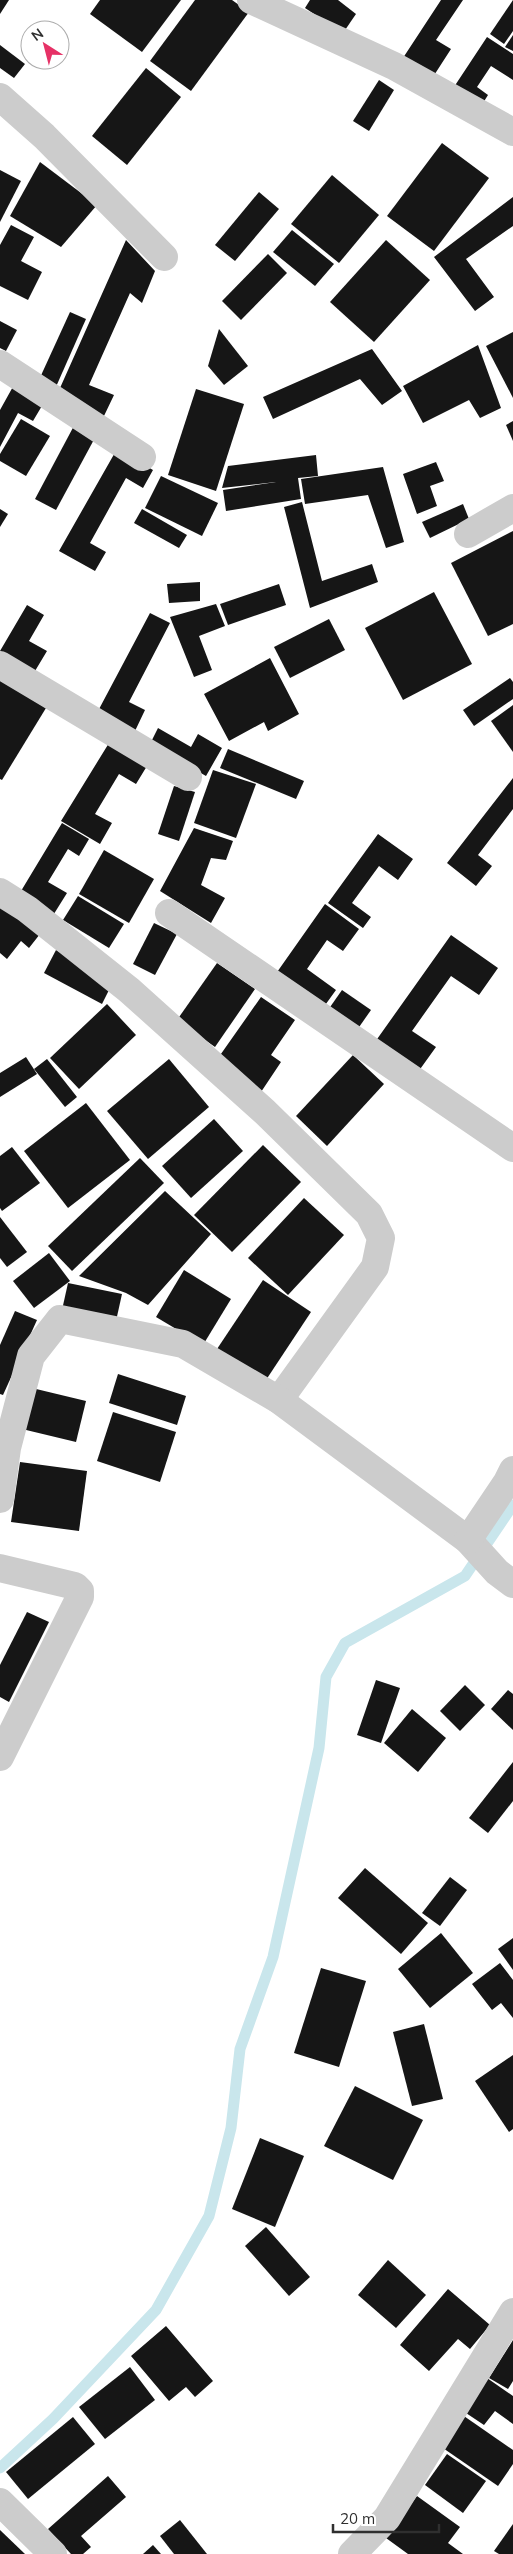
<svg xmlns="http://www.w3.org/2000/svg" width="513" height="2554" viewBox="0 0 513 2554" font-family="Mulish,sans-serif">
<rect width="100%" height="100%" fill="#fff"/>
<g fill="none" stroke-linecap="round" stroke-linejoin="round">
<path stroke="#c9e6ec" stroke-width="11" d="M0,2468l53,-49 103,-109 53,-94 22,-88 9,-79 33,-92 46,-209 7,-71 19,-34 120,-67 48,-71"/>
</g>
<g fill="#161616">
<path d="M0,0h9l-9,14z"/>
<path d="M100,0h81l-39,52 -52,-38z"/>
<path d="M195,0h37l17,12 -58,79 -41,-30z"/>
<path d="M310,0h28l18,14 -13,19 -38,-25z"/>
<path d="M441,0h22l-27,40 15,9 -20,31 -30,-19z"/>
<path d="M513,0v31l-9,13 -14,-10z"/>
<path d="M513,35v16l-8,-4z"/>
<path d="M487,37l26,17v26l-22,-14 -14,21 11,8 -10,16 -28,-18z"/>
<path d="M0,45l25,19 -11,14 -14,-10z"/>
<path d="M146,68l35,29 -54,68 -35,-29z"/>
<path d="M379,80l15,10 -25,41 -16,-10z"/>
<path d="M442,143l47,35 -55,73 -47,-35z"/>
<path d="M40,162l57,43 -36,42 -51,-31z"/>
<path d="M0,170l21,11 -21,41z"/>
<path d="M332,175l47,40 -40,48 -48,-39z"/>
<path d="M259,192l20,17 -44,52 -20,-16z"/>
<path d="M513,197v29l-47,33 28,38 -19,14 -41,-54z"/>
<path d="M11,225l23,12 -13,24 21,11 -14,28 -28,-14v-41z"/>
<path d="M292,230l42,34 -19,22 -42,-34z"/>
<path d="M126,240l29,31 -13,32 -12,-10 -41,92 25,10 -11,23 -47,-21z"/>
<path d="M386,240l44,40 -56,62 -44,-40z"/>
<path d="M268,254l19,19 -46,47 -19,-19z"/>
<path d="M70,312l16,7 -31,70 -17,-7z"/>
<path d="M0,321l17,9 -11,21 -6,-3z"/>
<path d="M219,329l29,37 -24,19 -16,-19z"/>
<path d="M513,332v66l-27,-52z"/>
<path d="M478,345l23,63 -21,10 -11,-18 -46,23 -20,-37z"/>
<path d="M372,349l30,42 -20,14 -22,-26 -87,40 -10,-22z"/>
<path d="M15,383l31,16 -13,22 -15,-8 -18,34v-37z"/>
<path d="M196,389l48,15 -28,87 -48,-16z"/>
<path d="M21,419l29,17 -24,40 -26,-15v-7z"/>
<path d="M513,421v20l-7,-16z"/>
<path d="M76,422l21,12 -41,76 -21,-11z"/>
<path d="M117,449l36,21 -10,18 -17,-10 -36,65 16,9 -11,19 -36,-20z"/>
<path d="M316,455l2,21 -20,2 3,21 -75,12 -3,-21 53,-8 -54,6 6,-22z"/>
<path d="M436,462l8,19 -14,5 7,20 -20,8 -14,-40z"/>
<path d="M383,467l21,75 -18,6 -18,-53 -63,9 -4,-25z"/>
<path d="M161,476l57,27 -16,33 -57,-28z"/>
<path d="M302,502l20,79 50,-17 6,18 -68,26 -26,-101z"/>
<path d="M463,504l6,15 -39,19 -8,-16z"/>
<path d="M0,509l8,5 -8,13z"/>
<path d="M142,509l45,26 -8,13 -45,-25z"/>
<path d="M513,531v93l-25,12 -37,-73z"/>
<path d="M200,582v19l-31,2 -2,-19z"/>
<path d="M279,584l7,21 -58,20 -8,-21z"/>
<path d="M434,592l38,72 -69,36 -38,-72z"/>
<path d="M216,604l9,22 -26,10 13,34 -18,7 -24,-60z"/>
<path d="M27,605l17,10 -15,26 18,10 -12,20 -35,-20z"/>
<path d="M150,613l20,10 -41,79 16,8 -10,21 -37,-20z"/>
<path d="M329,619l16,31 -55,28 -16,-31z"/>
<path d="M270,658l29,56 -31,17 -4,-9 -35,19 -25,-47z"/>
<path d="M510,678l3,4v17l-39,27 -11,-16z"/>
<path d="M0,680l46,28 -44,72 -2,-1z"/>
<path d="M513,705v47l-22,-31z"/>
<path d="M158,728l33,19 7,-13 24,14 -16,28 -56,-32z"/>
<path d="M109,743l38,23 -11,18 -17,-10 -24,40 17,9 -12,21 -39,-23z"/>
<path d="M228,749l76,32 -8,18 -76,-31z"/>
<path d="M213,770l43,14 -20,54 -42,-15z"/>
<path d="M513,778v31l-35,46 14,11 -16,20 -29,-23z"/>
<path d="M174,786l21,6 -16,49 -21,-7z"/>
<path d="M62,823l27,16 -10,17 -11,-7 -20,33 19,11 -15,24 -34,-21z"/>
<path d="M194,828l39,13 -7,19 -15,-2 -10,27 24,13 -14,25 -51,-32z"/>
<path d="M378,834l35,25 -15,21 -19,-14 -27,37 19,14 -8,11 -35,-25z"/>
<path d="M104,850l50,29 -25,44 -50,-29z"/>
<path d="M78,896l46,28 -15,24 -46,-28z"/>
<path d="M0,902l40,32 -11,14 -8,-7 -14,18 -7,-6z"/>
<path d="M325,904l34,25 -16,22 -16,-11 -20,29 29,21 -13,18 -48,-33z"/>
<path d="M154,923l23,11 -22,41 -22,-11z"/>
<path d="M451,935l47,33 -19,27 -28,-19 -39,55 24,16 -18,25 -43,-30z"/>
<path d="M56,950l58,30 -12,24 -58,-31z"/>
<path d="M217,963l38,26 -40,58 -38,-27z"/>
<path d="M342,990l29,20 -14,20 -29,-20z"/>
<path d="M261,997l34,23 -24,35 10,7 -20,30 -45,-31z"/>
<path d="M107,1004l29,31 -57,54 -29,-31z"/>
<path d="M353,1055l31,29 -57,62 -31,-30z"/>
<path d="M26,1057l11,17 -37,23v-24z"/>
<path d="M47,1059l30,38 -12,10 -31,-38z"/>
<path d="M169,1059l40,48 -61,52 -41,-48z"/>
<path d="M86,1103l44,57 -62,48 -44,-57z"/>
<path d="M214,1119l29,32 -52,47 -29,-32z"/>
<path d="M263,1145l38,37 -69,70 -38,-37z"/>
<path d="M12,1147l28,36 -38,28 -2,-3v-52z"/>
<path d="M140,1158l24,25 -92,88 -24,-25z"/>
<path d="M165,1191l46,43 -63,71 -22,-12 -47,-17z"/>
<path d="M304,1198l40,37 -56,60 -40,-37z"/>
<path d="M0,1217l27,35 -20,15 -7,-9z"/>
<path d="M49,1253l21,28 -36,27 -21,-27z"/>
<path d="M184,1270l47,29 -28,46 -47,-28z"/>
<path d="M263,1280l48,32 -47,71 -49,-31z"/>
<path d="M68,1283l54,11 -6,27 -54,-11z"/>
<path d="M15,1311l22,9 -34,75 -3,-1v-49z"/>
<path d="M118,1374l68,22 -9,29 -68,-22z"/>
<path d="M32,1388l54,13 -10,41 -54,-13z"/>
<path d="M113,1412l63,20 -16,50 -63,-21z"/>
<path d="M20,1462l67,9 -8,60 -68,-9z"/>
<path d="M27,1612l22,10 -40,80 -9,-5v-32z"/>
<path d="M376,1680l24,8 -19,55 -24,-8z"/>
<path d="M465,1685l20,20 -25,26 -20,-20z"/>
<path d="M508,1690l5,4v36l-22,-21z"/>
<path d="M412,1709l34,29 -28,34 -34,-29z"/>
<path d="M513,1762v39l-25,32 -19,-15z"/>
<path d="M365,1868l63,55 -27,31 -63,-56z"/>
<path d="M450,1877l17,13 -27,36 -18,-13z"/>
<path d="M441,1933l32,40 -43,35 -32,-39z"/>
<path d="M513,1938v32l-15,-21z"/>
<path d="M500,1963l13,17v38l-12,-15 -9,7 -20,-26z"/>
<path d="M321,1968l45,13 -27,86 -45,-14z"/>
<path d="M424,2024l19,75 -31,7 -19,-74z"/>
<path d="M513,2055v74l-4,3 -34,-51z"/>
<path d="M355,2086l68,34 -30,60 -69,-34z"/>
<path d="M260,2138l44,18 -29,71 -43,-18z"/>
<path d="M266,2227l44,50 -21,19 -44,-50z"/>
<path d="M388,2260l38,35 -30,33 -38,-33z"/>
<path d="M448,2289l42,36 -20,24 -12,-10 -29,32 -29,-26z"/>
<path d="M166,2326l47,55 -18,16 -9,-10 -17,14 -38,-45z"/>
<path d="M513,2340v41l-5,8 -19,-11z"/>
<path d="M130,2367l25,33 -50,39 -26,-32z"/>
<path d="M487,2378l26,18v28l-18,-13 -11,14 -21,-14z"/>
<path d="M461,2414l52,36v14l-15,22 -58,-40z"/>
<path d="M73,2417l22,27 -67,55 -22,-27z"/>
<path d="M447,2454l39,27 -23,32 -38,-28z"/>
<path d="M108,2476l18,21 -45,39 10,11 -8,7h-12l-23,-25z"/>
<path d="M417,2496l43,31 -12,16 15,11h-55l-22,-16z"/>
<path d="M180,2520l27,34h-33l-14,-18z"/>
<path d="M513,2524v30h-14l-5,-3z"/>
<path d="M0,2530l25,24h-25z"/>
<path d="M153,2545l8,9h-18z"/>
</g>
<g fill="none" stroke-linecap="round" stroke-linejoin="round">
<g stroke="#ccc" stroke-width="28">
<path d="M251,0l143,66 119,66"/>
<path d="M0,97l44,39 120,121"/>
<path d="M0,364l142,93"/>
<path d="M468,534l45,-26"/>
<path d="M0,665l188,112"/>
<path d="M0,892l27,17 102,81 136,122 104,102 12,24 -6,29 -96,133"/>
<path d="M169,913l344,235"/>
<path d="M0,1499l7,-51 24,-92 29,-37 123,25 96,56 189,140 29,32 16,12"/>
<path d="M468,1540l39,-58 6,-12"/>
<path d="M0,1568l75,18 5,5v6l-80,160"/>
<path d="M0,2502l53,52"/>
<path d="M352,2554l35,-36 126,-206"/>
</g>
</g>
<g transform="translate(45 45) rotate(324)"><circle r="24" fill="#ffffff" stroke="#acacac"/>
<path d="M0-4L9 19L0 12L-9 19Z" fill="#e63166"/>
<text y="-8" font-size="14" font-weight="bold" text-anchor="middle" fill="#2f2f2f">N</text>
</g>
<path d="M333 2524v8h106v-8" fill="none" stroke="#2f2f2f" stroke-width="2.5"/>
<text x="340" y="2524" font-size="15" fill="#2f2f2f" stroke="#ffffff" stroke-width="4" paint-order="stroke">20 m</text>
</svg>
